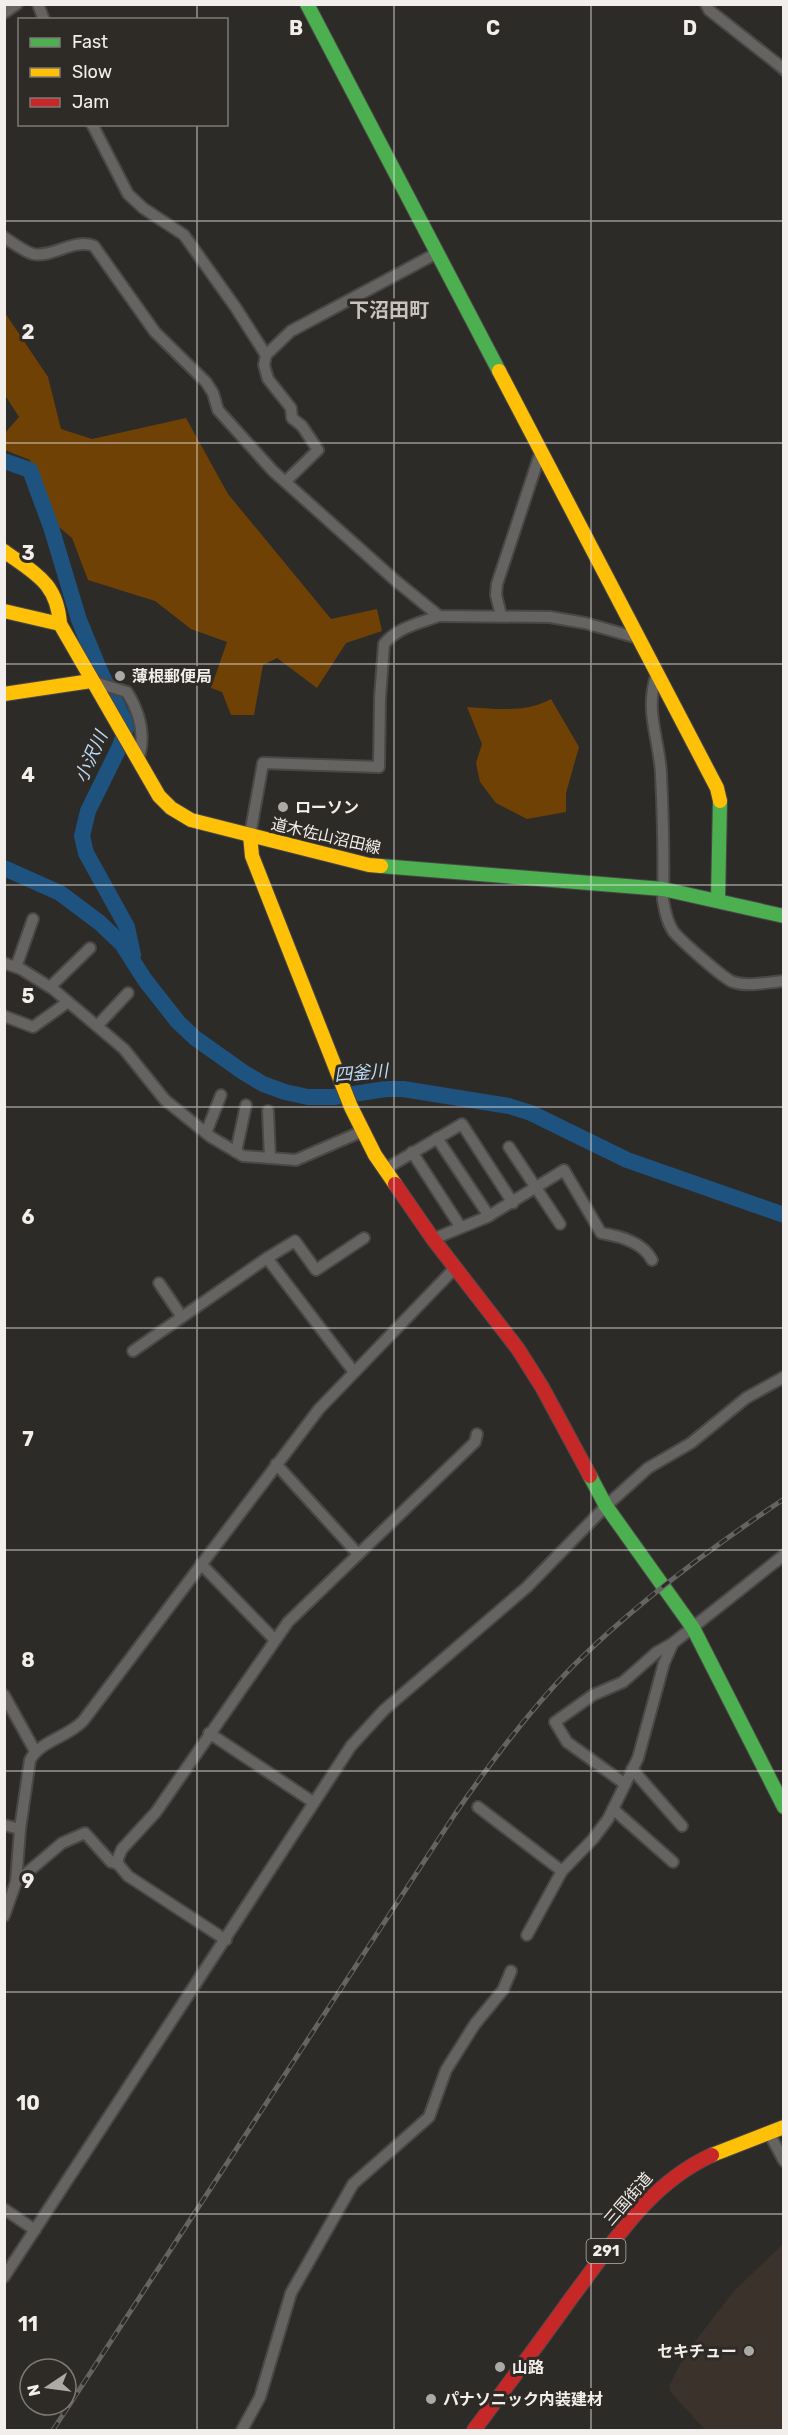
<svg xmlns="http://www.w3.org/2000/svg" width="788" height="2435" viewBox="0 0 788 2435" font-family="Rubik,'Noto Sans JP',sans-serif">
<rect width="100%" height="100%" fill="#2d2b28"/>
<path fill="#3a322b" d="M783,2244v186h-78l-35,-39 -1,-5 17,-33 48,-62z"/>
<g fill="#6f4105">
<path d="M5,313l43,64 13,52 31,10 94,-21 42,76 103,125 46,-10 5,22 -36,12 -29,45 -40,-30 -14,7 -9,50h-23l-9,-23 -11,-4 16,-46 -36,-13 -36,-28 -67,-21 -16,-42 -26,-22 -16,-56 -25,-10v-17l14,-16 -14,-22z"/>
<path d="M551,699l28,48 -13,46v19l-39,7 -31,-16 -16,-21 -4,-19 6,-19 -15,-37c27,2 60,6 84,-8z"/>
</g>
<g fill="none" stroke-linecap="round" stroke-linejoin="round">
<path stroke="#1e527f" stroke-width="3" d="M767,62l17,15"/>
<g stroke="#1e527f" stroke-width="16">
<path d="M4,461l26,9 21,57 28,93 21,51 27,55 -7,20 -32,65 -6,25 4,17 41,74 6,28"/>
<path d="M4,868l56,25 40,30 22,21 23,36 33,42 17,16 48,34 20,12 22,8 23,5h26l52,-8h17l106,17 22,7 96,47 157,55"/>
</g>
<g stroke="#4a4846" stroke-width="14">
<g id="street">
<path d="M38,4l6,16"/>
<path d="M706,4l3,6 75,59"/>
<path d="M4,13l13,-9"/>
<path d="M92,124l36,70 15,14 41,27 52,73 30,47"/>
<path d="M4,237c9,6 19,14 29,17 20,4 40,-16 61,-8l61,86 51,50 7,11 5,17 55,61 123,110 43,35 111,1 35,6 53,15"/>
<path d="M286,481l32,-31 -16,-24 -10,-8 -1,-10 -23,-29 -4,-14 2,-10 25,-24 146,-78"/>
<path d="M501,615l-5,-20 1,-11 44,-133"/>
<path d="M657,673c-13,39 2,63 4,101 2,42 3,84 2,126 2,11 4,22 10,31 6,8 51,48 60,51 15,5 35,0 51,-1"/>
<path d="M91,681l36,11c13,21 19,44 11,68"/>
<path d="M250,835l13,-72 116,4 1,-69 4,-54c14,-17 36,-21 55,-28"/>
<path d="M4,963l17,6 32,20 71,60 41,51 46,37 32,19 53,4 67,-29"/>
<path d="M16,967l17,-48"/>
<path d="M50,987l40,-39"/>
<path d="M4,1016l29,11 35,-25"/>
<path d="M97,1026l31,-33"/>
<path d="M268,1111l2,47"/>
<path d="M206,1133l15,-38"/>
<path d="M437,1138l52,78"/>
<path d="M509,1147l51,77"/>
<path d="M236,1152l10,-47"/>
<path d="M412,1152l48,74"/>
<path d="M385,1169l77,-45 51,79"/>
<path d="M433,1239l54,-22 77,-47 37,63c19,3 42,9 51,27"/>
<path d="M267,1258l28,-17 21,29 48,-32"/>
<path d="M159,1283l23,34"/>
<path d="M133,1351l134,-93 87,114"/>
<path d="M276,1464l82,90"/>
<path d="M201,1564l73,75"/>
<path d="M4,1695l31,56"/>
<path d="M209,1733l104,69"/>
<path d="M632,1769l50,57"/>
<path d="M625,1784l-58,-42 -12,-20 38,-27 30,-13 34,-30 16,-9"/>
<path d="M478,1807l84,64"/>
<path d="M613,1809l60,53"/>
<path d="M4,1825l16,4"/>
<path d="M16,1882l46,-39 23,-10 26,29 7,2"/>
<path d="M4,1916l12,-34 4,-53 10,-69c10,-19 38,-23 53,-39l236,-312 136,-141"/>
<path d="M527,1935l35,-64 31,-32 15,-20 30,-61 26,-95 9,-20 111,-88"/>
<path d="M226,1940l-98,-64 -10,-12v-6l4,-9 34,-37 132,-190 187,-180 2,-8"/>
<path d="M769,2133l15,28"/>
<path d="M4,2209l31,21"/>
<path d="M4,2277l347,-531 33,-36 143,-123 79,-81 42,-38 43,-25 55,-45 38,-21"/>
<path d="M242,2430l18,-33 31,-104 62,-109 76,-67 17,-47 29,-46 28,-34 8,-19"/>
</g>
</g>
<g stroke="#4a4846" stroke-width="16">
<g id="fast">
<path d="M307,4l192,367"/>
<path d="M381,866l282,23 121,27"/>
<path d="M718,900l2,-99"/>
<path d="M590,1476l16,30 87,122 91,179"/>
</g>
</g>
<g stroke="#4a4846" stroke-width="16">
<g id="slow">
<path d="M499,371l218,417 3,13"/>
<path d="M4,551c31,23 53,31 56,73"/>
<path d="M4,611l56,13 99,172 12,12 20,12 178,45 12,1"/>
<path d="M4,694l87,-13"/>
<path d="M250,835l2,21 99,251 24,48 20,29"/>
<path d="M712,2155l72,-28"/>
</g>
</g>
<g stroke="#4a4846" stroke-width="16">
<g id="jam">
<path d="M395,1184l38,55 85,110 24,38 48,89"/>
<path d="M474,2430c33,-44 66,-88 98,-133 41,-54 76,-113 140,-142"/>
</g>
</g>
<use href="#street" stroke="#656463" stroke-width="10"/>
<use href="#fast" stroke="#4caf50" stroke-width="14"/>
<use href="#slow" stroke="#ffc107" stroke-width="14"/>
<use href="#jam" stroke="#c62828" stroke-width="14"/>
<g stroke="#666462" stroke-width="5">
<path id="rail" d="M53,2430l402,-616c35,-51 73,-102 117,-147 64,-64 137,-118 212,-168"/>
</g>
<use href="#rail" stroke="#2e2b27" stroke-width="3" stroke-dasharray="9" stroke-linecap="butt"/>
</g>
<path fill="none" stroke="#f1eeec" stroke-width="1.5" stroke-opacity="0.55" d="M197,4v16M394,4v2426M591,4v2426M197,124v2306M4,221h780M4,443h780M4,664h780M4,885h780M4,1107h780M4,1328h780M4,1550h780M4,1771h780M4,1992h780M4,2214h780"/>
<g fill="#acaaa7" stroke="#2e2b27" stroke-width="2">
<circle cx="120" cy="676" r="6"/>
<circle cx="283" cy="807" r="6"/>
<circle cx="749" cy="2351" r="6"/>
<circle cx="500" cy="2367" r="6"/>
<circle cx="431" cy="2399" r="6"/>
</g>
<g text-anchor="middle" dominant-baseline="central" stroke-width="6" stroke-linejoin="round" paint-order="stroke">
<rect fill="#2e2b27" stroke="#b6b4b1" stroke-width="1.5" x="586.5" y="2239" width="39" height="24" rx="4.5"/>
<g font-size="15" font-weight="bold" fill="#f1eeec">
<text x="606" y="2251">291</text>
</g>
<g font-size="16" font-weight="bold" fill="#f1eeec" stroke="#2e2b27" text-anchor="start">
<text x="132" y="676">薄根郵便局</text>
<text x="295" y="807">ローソン</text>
<text x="737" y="2351" text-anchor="end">セキチュー</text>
<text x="512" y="2367">山路</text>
<text x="443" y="2399">パナソニック内装建材</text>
</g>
<g font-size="16" fill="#f1eeec" stroke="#2e2b27">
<text transform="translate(326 836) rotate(13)">道木佐山沼田線</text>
<text transform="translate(628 2199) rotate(-49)">三国街道</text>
</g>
<g font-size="18" font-style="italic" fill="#bcd9f7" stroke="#2e2b27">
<text transform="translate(91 757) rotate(-66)">小沢川</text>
<text transform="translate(361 1073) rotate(-5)">四釜川</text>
</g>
<g font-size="20" font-weight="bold" fill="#c8c3be" stroke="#2e2b27">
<text x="389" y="310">下沼田町</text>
</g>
</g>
<g font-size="20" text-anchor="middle" font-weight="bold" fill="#f1eeec" stroke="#2e2b27" stroke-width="6" stroke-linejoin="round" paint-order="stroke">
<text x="296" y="35">B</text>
<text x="493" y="35">C</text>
<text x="690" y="35">D</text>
<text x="28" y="339">2</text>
<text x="28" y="560">3</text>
<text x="28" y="782">4</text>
<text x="28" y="1003">5</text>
<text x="28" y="1224">6</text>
<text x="28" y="1446">7</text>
<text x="28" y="1667">8</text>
<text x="28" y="1888">9</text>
<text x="28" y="2110">10</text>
<text x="28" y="2331">11</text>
</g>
<rect width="788" height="2435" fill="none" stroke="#f1eeec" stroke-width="12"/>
<rect x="18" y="18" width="210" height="108" fill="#2e2b27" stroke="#7c7976" stroke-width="1.5"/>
<rect x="30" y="38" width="30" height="9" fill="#4caf50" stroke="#7c7976" stroke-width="1.5"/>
<text x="72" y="48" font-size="18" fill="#f1eeec">Fast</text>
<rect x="30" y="68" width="30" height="9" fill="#ffc107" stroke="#7c7976" stroke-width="1.5"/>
<text x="72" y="78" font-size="18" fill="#f1eeec">Slow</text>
<rect x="30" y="98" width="30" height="9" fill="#c62828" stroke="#7c7976" stroke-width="1.5"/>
<text x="72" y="108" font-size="18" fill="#f1eeec">Jam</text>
<g transform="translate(48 2387) rotate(257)"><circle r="28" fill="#2e2b27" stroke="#7c7976" stroke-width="1.5"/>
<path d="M0-4.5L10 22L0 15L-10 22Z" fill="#acaaa7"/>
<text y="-9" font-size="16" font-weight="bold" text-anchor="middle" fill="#f1eeec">N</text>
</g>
</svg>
